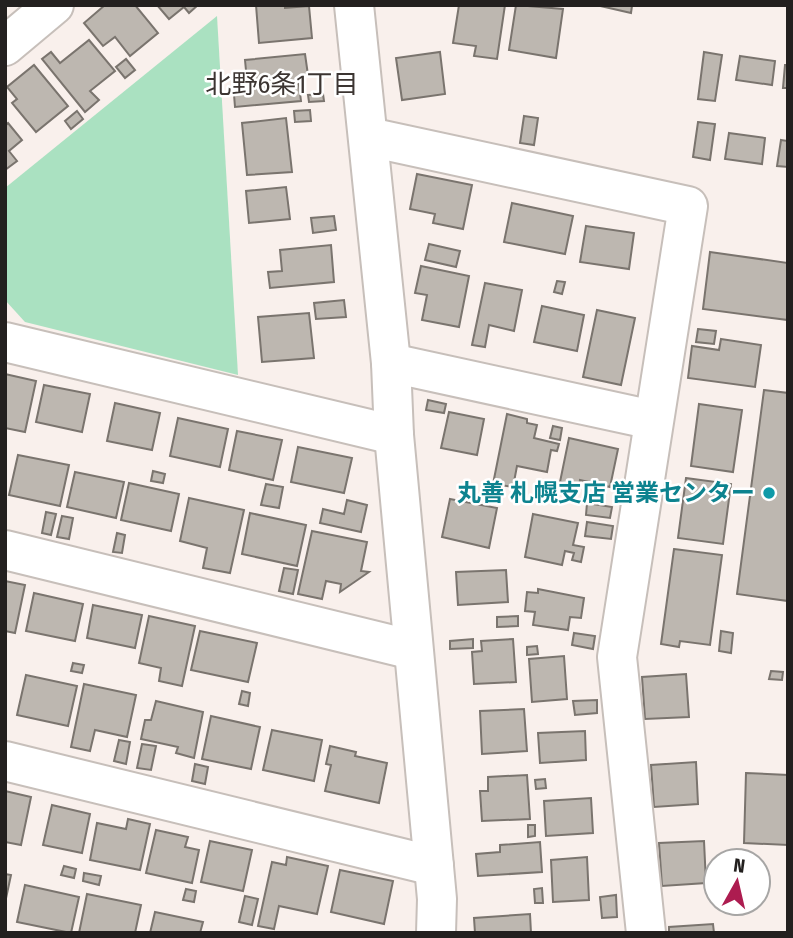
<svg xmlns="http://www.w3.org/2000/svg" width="793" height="938" viewBox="0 0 793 938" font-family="'Fira Sans Condensed','Noto Sans JP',sans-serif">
<rect width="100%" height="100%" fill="#f9f0ec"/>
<path fill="#aae1c1" d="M217,16l21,359 -213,-53 -20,-22v-112z"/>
<g fill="#bdb7b0" stroke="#7a746e" stroke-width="2">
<path d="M105,5h30l23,28 -28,23 -15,-19 -12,9 -19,-23z"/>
<path d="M157,5h41l-9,8 -5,-6 -15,12z"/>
<path d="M256,5h29v3l24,-2 3,32 -53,5z"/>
<path d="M459,5h46l-8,54 -23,-3 2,-10 -23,-3z"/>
<path d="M516,5l47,4 -7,49 -47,-8z"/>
<path d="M596,5h32l4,1 -1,7z"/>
<path d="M89,40l26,31 -25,20 9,9 -14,12 -43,-53 9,-7 9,11z"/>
<path d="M440,52l5,42 -43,6 -6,-42z"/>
<path d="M704,52l18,3 -7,46 -17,-2z"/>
<path d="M305,54l3,21 -10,2 3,24 -66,6 -2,-25 14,-1 -2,-21z"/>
<path d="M740,56l35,5 -3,24 -36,-5z"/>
<path d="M126,59l9,11 -10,8 -9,-11z"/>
<path d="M34,65l34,41 -32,26 -24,-29 5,-4 -10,-12z"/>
<path d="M785,65h3v23h-5z"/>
<path d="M323,94l1,7 -15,1 -1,-7z"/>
<path d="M310,110l1,11 -16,1 -1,-11z"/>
<path d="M77,111l6,8 -12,10 -6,-8z"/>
<path d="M524,116l14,2 -4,27 -14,-2z"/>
<path d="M286,118l6,54 -45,3 -5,-52z"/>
<path d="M698,122l17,2 -5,36 -17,-3z"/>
<path d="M8,123l14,17 -13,11 8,10 -12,9v-44z"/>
<path d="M729,133l36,5 -3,26 -37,-5z"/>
<path d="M781,140l7,1v26l-11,-1z"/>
<path d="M417,174l55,11 -9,44 -30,-6 2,-9 -25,-5z"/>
<path d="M286,187l4,32 -41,4 -3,-32z"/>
<path d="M512,203l61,13 -8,38 -61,-12z"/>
<path d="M334,216l2,14 -23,3 -2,-15z"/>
<path d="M586,226l48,7 -5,36 -49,-7z"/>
<path d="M429,244l31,7 -4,16 -31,-7z"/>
<path d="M331,245l3,37 -64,6 -2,-16 14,-1 -2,-21z"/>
<path d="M710,252l78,11v57l-85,-11z"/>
<path d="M421,266l48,10 -10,51 -37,-7 5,-25 -12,-2z"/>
<path d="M557,281l8,1 -3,12 -8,-2z"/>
<path d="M485,283l37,7 -8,41 -25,-6 -4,22 -13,-2z"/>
<path d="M344,300l2,17 -30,2 -2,-16z"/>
<path d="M542,306l42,9 -7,36 -43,-9z"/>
<path d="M597,310l38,8 -14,67 -38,-8z"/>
<path d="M309,313l5,45 -52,4 -4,-45z"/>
<path d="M698,329l18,2 -2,13 -18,-2z"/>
<path d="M721,339l40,6 -6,42 -67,-9 4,-32 27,4z"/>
<path d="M5,374l31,7 -11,51 -20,-4z"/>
<path d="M44,385l46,9 -8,38 -46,-10z"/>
<path d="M764,390l24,3v208l-51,-7z"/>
<path d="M428,400l18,4 -2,9 -18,-3z"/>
<path d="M115,403l45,10 -8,37 -45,-9z"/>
<path d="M699,404l43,6 -9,62 -42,-6z"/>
<path d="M449,412l35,7 -7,36 -36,-7z"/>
<path d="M507,414l20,5v4l10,2 -3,13 25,6 -2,7 -6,-1 -4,22 -30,-6 -4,21 -20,-3z"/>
<path d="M178,418l50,11 -8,38 -50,-11z"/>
<path d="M553,426l9,2 -2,12 -10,-2z"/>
<path d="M237,431l45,9 -9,40 -44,-10z"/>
<path d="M569,438l49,11 -8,38 -30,-7 -1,6 -19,-4z"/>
<path d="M298,447l54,11 -8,35 -53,-11z"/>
<path d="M18,455l51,10 -9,41 -51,-11z"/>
<path d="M153,471l12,3 -2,9 -12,-2z"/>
<path d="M75,472l49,10 -8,36 -49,-11z"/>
<path d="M686,478l45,6 -8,60 -45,-6z"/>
<path d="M129,483l50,11 -8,37 -50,-11z"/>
<path d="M266,484l17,3 -4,21 -18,-3z"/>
<path d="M189,498l55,12 -14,63 -27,-5 4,-20 -27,-7z"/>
<path d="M450,499l47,9 -8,40 -47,-11z"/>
<path d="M347,500l20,5 -6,27 -41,-9 3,-14 21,5z"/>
<path d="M587,503l25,4 -2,11 -24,-3z"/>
<path d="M46,512l10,2 -5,21 -9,-2z"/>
<path d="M250,513l56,12 -9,41 -55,-12z"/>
<path d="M533,514l45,9 -5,22 11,2 -3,15 -9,-2 2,-7 -9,-2 -3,14 -37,-8z"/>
<path d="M62,516l11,2 -4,21 -12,-2z"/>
<path d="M587,522l26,4 -2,13 -26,-3z"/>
<path d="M312,531l55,11 -6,29 8,1 -29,20 1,-8 -15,-3 -4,18 -24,-5z"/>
<path d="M117,533l8,2 -3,18 -9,-1z"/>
<path d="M674,549l48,6 -12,90 -30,-4 -1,6 -18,-3z"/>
<path d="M284,568l14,2 -5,24 -14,-3z"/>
<path d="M506,570l2,32 -50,3 -2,-33z"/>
<path d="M5,581l20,4 -10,48 -10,-2z"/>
<path d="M538,589l46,9 -3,20 -11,-1 -2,13 -35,-5 2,-13 -10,-1 2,-19 11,1z"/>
<path d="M34,593l49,11 -8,37 -49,-10z"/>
<path d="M93,605l49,10 -7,33 -48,-10z"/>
<path d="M149,616l46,10 -13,60 -23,-5 2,-13 -22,-5z"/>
<path d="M518,616v10l-21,1v-10z"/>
<path d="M200,631l57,12 -9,39 -57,-12z"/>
<path d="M721,631l12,2 -2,20 -12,-2z"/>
<path d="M574,633l21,3 -2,13 -21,-4z"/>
<path d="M473,639v9l-23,1v-8z"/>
<path d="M513,639l3,43 -42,2 -2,-32 10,-1 -1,-10z"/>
<path d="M537,646l1,8 -11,1v-8z"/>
<path d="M564,656l3,43 -35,3 -3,-43z"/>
<path d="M73,663l11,2 -2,8 -11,-2z"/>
<path d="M771,671l12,1 -1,8 -13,-1z"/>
<path d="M686,674l3,43 -44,2 -3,-42z"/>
<path d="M26,675l51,11 -9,40 -51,-11z"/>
<path d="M84,684l52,11 -9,42 -32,-7 -5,21 -19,-4z"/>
<path d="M242,691l8,2 -2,13 -9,-2z"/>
<path d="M597,700v13l-22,2 -2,-14z"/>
<path d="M156,701l47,11 -9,46 -18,-5 2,-6 -37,-8 4,-19h6z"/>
<path d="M524,709l3,42 -45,3 -2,-43z"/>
<path d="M211,716l49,11 -9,42 -49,-10z"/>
<path d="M272,730l50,10 -8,41 -51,-11z"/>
<path d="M585,731l1,29 -46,3 -2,-30z"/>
<path d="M119,740l11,2 -4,22 -12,-3z"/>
<path d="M142,744l14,2 -5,24 -14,-2z"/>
<path d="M330,746l26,6 -1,4 32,7 -8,40 -54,-12 6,-26 -5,-1z"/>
<path d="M696,762l2,42 -44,3 -3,-42z"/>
<path d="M195,764l13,3 -3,17 -13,-3z"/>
<path d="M746,773l42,2v70l-44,-2z"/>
<path d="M527,775l3,44 -48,2 -2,-30h8v-14z"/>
<path d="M545,779l1,9 -10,1 -1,-9z"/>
<path d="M5,791l26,6 -10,48 -16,-3z"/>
<path d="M591,798l2,35 -47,3 -2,-35z"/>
<path d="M52,805l38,9 -8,39 -39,-8z"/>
<path d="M128,819l22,5 -10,46 -50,-10 7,-37 29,6z"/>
<path d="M528,825h7v11l-7,1z"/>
<path d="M156,830l32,7 -3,10 14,3 -7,33 -46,-10z"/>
<path d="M210,841l42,9 -9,41 -42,-9z"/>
<path d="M704,841l2,42 -44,3 -3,-43z"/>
<path d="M540,842l2,30 -64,4 -2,-22 24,-2v-7z"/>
<path d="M287,857l41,9 -11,48 -38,-8 -5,23 -16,-3 14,-64 14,3z"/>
<path d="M587,857l2,43 -36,2 -2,-42z"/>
<path d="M64,866l12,3 -2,9 -13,-3z"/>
<path d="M340,870l53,11 -9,43 -53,-12z"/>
<path d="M84,873l17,3 -2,9 -16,-4z"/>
<path d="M5,874l6,1 -6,28z"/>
<path d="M25,885l54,12 -8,36 -54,-11z"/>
<path d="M542,888l1,15h-8l-1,-14z"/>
<path d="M186,889l10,2 -2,11 -11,-2z"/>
<path d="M87,894l54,11 -6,28h-56z"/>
<path d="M616,895l1,22 -15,1 -2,-21z"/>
<path d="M245,896l13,3 -6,26 -13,-3z"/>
<path d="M155,912l48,10 -3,11h-50z"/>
<path d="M530,914l1,19h-56l-1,-15z"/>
<path d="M713,924l1,9h-45v-6z"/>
</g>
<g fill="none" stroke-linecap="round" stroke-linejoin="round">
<g stroke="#c7bfba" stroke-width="42">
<g id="minor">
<path d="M354,5l37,358 3,72 43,464 -1,34"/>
<path d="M5,46l49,-41"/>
<path d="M369,137l319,69 -71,451 29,276"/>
<path d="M5,342l389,93"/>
<path d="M391,363l262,57"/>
<path d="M5,550l408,100"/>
<path d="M5,761l429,105"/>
</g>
</g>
<use href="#minor" stroke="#fff" stroke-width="38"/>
</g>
<circle fill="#0f9aa8" stroke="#fff" stroke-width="2.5" cx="769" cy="493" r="7"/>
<g text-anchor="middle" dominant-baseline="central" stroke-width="5" stroke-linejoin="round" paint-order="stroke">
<g font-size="24" font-weight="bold" fill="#0d838f" stroke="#fff" text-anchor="end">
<text x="755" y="493">丸善 札幌支店 営業センター</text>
</g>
<g font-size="26" fill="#3c3532" stroke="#fff">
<text x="282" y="84">北野6条1丁目</text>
</g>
</g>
<rect width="793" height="938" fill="none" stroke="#23201f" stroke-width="14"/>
<g transform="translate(737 882) rotate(8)"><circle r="33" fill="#ffffff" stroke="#a7a6a5" stroke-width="2"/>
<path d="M0-5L12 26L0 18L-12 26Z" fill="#ad1c50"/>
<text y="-10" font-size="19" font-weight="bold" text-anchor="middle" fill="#23201f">N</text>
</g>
</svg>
